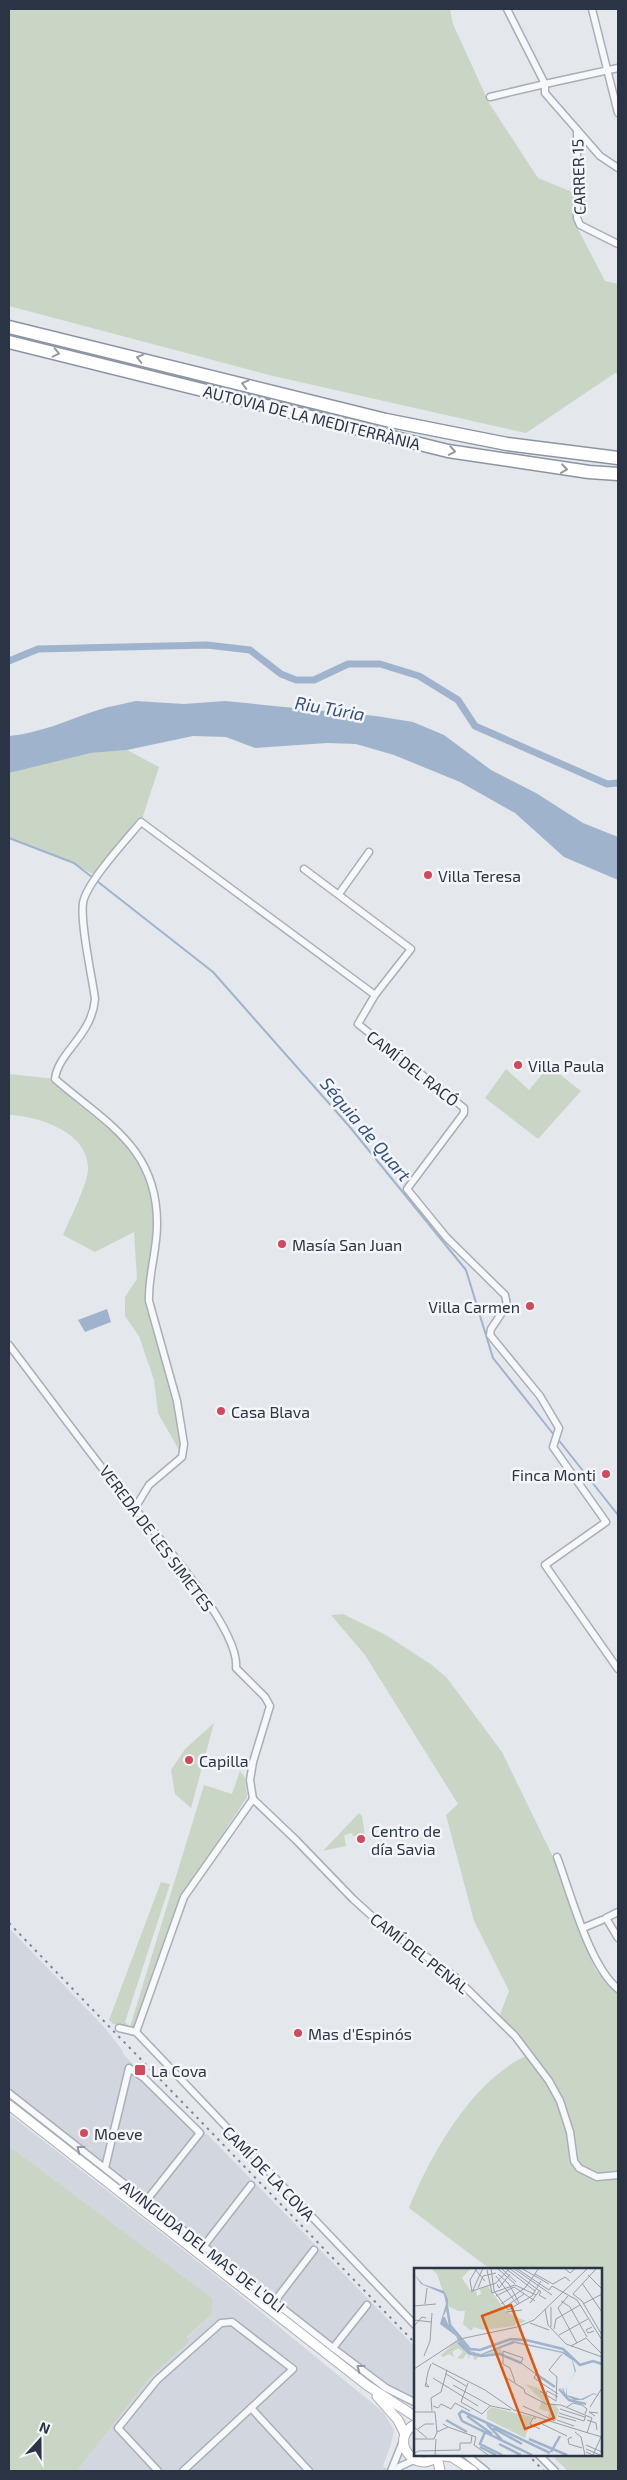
<svg xmlns="http://www.w3.org/2000/svg" width="627" height="2480" viewBox="0 0 627 2480" font-family="'Exo 2',sans-serif">
<rect width="100%" height="100%" fill="#e4e7ec"/>
<g fill="#d2d6de">
<path d="M9,1928l96,100 17,22 2,5 80,79h3l209,214v58l-37,-21 -259,-206 -111,-82z"/>
<path d="M9,2114l215,168 159,130 11,18 -3,14 -8,22 7,5h-313l73,-94 40,-36 -3,-3 25,-24v-16l-203,-152z"/>
</g>
<g fill="#c9d6c5">
<path d="M9,9h441l3,15 36,79 49,75 34,14 5,35 28,54 13,3v90l-3,-1 -89,60 -257,-58 -260,-69z"/>
<path d="M127,750l32,17 -18,55 -44,55 -23,-14 -65,-25v-65l82,-20z"/>
<path d="M549,1066l32,25 -43,48 -53,-41 21,-29 23,21z"/>
<path d="M9,1074l46,5 74,63 23,43 5,22 -8,80 23,95 12,62 -5,6 -21,-37 -4,-33 -15,-44 -14,-20v-19l12,-18 -3,-47 -39,20 -32,-17c6,-15 26,-53 25,-68 -1,-36 -51,-51 -79,-52z"/>
<path d="M343,1614l43,21 46,30 15,13 55,74 51,105 28,65 6,28 9,20 22,24v477h-50l-18,-17h51v-185h-111l-81,-61c21,-53 64,-129 119,-153l21,26 17,38 -14,-38 -53,-64 10,-26 -35,-70 -28,-106 12,-11 -93,-149 -34,-40z"/>
<path d="M214,1723l-23,85 -16,-14 -4,-24 14,-21z"/>
<path d="M240,1771l5,7 2,19 -63,96 -50,136 -21,-5 -4,-4 52,-138 9,2 -45,138 5,5 74,-242 28,9z"/>
<path d="M359,1813l3,3 3,20h-12l-1,-3 -8,2 2,11 -23,5z"/>
<path d="M9,2146l203,152v16l-25,23 3,4 -40,36 -73,94h-68z"/>
</g>
<g fill="#9fb4cc">
<path d="M136,701l48,3 41,-3 151,15 37,6 31,13 47,35 45,23 47,30 35,14v43l-54,-23 -49,-44 -55,-31 -66,-27 -38,-11 -29,-1 -72,5 -29,-11 -33,-1 -66,14 -36,3 -82,20v-37c32,-3 59,-16 89,-26 12,-4 26,-6 38,-9z"/>
<path d="M107,1309l4,13 -26,10 -7,-12z"/>
</g>
<g fill="none" stroke-linecap="round" stroke-linejoin="round">
<g stroke="#9fb4cc" stroke-width="2">
<path d="M9,838l65,25 139,109 136,154 117,144 27,88 61,77"/>
<path d="M557,1438l61,77"/>
</g>
<path stroke="#9fb4cc" stroke-width="7" d="M9,661l29,-12 169,-4 43,5 31,24 15,6h18l34,-16h32l39,12 39,24 17,26 132,58 11,-1"/>
<g stroke="#a9aeb7" stroke-width="9">
<g id="minor">
<path d="M507,9l38,75 73,-16"/>
<path d="M592,9l26,104"/>
<path d="M490,97l55,-13v9l55,63 18,12"/>
<path d="M577,130v88l3,7 38,19"/>
<path d="M304,869l107,80 -36,46"/>
<path d="M339,894l30,-42"/>
<path d="M9,1345c36,47 71,95 108,142 27,34 124,140 119,181l29,29 5,9 -17,56 -3,18 3,19"/>
<path d="M135,1508l14,-23 33,-28 2,-13 -7,-43 -28,-100c-1,-25 8,-50 8,-76 1,-77 -51,-102 -102,-146 3,-27 37,-43 40,-80 -3,-23 -15,-75 -12,-96 3,-20 44,-64 58,-81l234,173 -17,29 106,84v5l-57,76 40,49 58,57 2,10 -16,24 -1,6 50,61 19,32 -6,19 53,75 -61,43 73,104"/>
<path d="M253,1799l43,41 57,59 31,28 71,50 60,59 34,45 11,20 10,31 4,29 5,7 18,9 21,-2"/>
<path d="M557,1857c14,37 32,108 61,132"/>
<path d="M618,1912l-12,6 12,20"/>
<path d="M583,1928l19,-8"/>
<path d="M119,2028l17,4 280,294"/>
<path d="M136,2032l48,-135 69,-98"/>
<path d="M9,2093l324,255 53,40 30,15"/>
<path d="M105,2168l24,-100 15,10 56,55 -54,68"/>
<path d="M203,2247l48,-62"/>
<path d="M274,2302l40,-52"/>
<path d="M333,2348l34,-43"/>
<path d="M251,2408l58,63"/>
<path d="M465,2454l21,17"/>
<path d="M538,2454l17,17"/>
<path d="M158,2471l-40,-43 39,-48 64,-57 11,-1 61,47 -110,102"/>
<path d="M391,2471l12,-30"/>
<path d="M397,2471l2,-4 15,-7"/>
</g>
</g>
<g stroke="#a9aeb7" stroke-width="11">
<g id="secondary">
<path d="M9,2105l359,281 48,31"/>
<path d="M377,2396l21,24 7,14"/>
<path d="M416,2424c-30,14 1,55 23,30"/>
<path d="M438,2455l14,2 21,14"/>
<path d="M437,2456l3,15"/>
</g>
</g>
<g stroke="#8b94a3" stroke-width="15">
<g id="motorway">
<path d="M9,327l377,93 121,24 111,14"/>
<path d="M9,342l439,109 141,21 29,2"/>
</g>
</g>
<use href="#minor" stroke="#f7f8fa" stroke-width="6"/>
<use href="#secondary" stroke="#fff" stroke-width="9"/>
<use href="#motorway" stroke="#fff" stroke-width="12"/>
<g stroke="#7d8696" stroke-width="2" stroke-dasharray="2.5 5" stroke-linecap="butt">
<path d="M9,1923l407,421"/>
<path d="M527,2454l17,17"/>
</g>
</g>
<defs><path id="oneway-chevron" d="M-2-3.5L2.5 0L-2 3.5" fill="none" stroke-width="1.6" stroke-linecap="round" stroke-linejoin="round" transform="scale(1.25)"/></defs>
<g stroke="#959aa2">
<use href="#oneway-chevron" transform="translate(56 353) rotate(13)"/>
<use href="#oneway-chevron" transform="translate(140 358) rotate(-166)"/>
<use href="#oneway-chevron" transform="translate(245 384) rotate(-166)"/>
<use href="#oneway-chevron" transform="translate(452 451) rotate(10)"/>
<use href="#oneway-chevron" transform="translate(564 469) rotate(8)"/>
</g>
<g stroke="#9196a0">
<use href="#oneway-chevron" transform="translate(80 2149) rotate(-142)"/>
<use href="#oneway-chevron" transform="translate(360 2368) rotate(-143)"/>
</g>
<g fill="#d1495b" stroke="#f4f6f9" stroke-width="2">
<circle cx="428" cy="875" r="5"/>
<circle cx="518" cy="1065" r="5"/>
<circle cx="282" cy="1244" r="5"/>
<circle cx="530" cy="1306" r="5"/>
<circle cx="221" cy="1411" r="5"/>
<circle cx="606" cy="1474" r="5"/>
<circle cx="189" cy="1760" r="5"/>
<circle cx="361" cy="1839" r="5"/>
<circle cx="298" cy="2033" r="5"/>
<rect x="134" y="2064" width="12" height="12" rx="2.5"/>
<circle cx="84" cy="2133" r="5"/>
</g>
<g text-anchor="middle" dominant-baseline="central" stroke-width="5" stroke-linejoin="round" paint-order="stroke">
<g font-size="16" fill="#2b3445" stroke="#f4f6f9">
<text transform="translate(578 177) rotate(-92)">CARRER 15</text>
<text transform="translate(312 417) rotate(14)">AUTOVIA DE LA MEDITERRÀNIA</text>
<text transform="translate(413 1068) rotate(38)">CAMÍ DEL RACÓ</text>
<text transform="translate(157 1538) rotate(53)">VEREDA DE LES SIMETES</text>
<text transform="translate(420 1953) rotate(38)">CAMÍ DEL PENAL</text>
<text transform="translate(269 2173) rotate(46)">CAMÍ DE LA COVA</text>
<text transform="translate(203 2246) rotate(38)">AVINGUDA DEL MAS DE L'OLI</text>
</g>
<g font-size="16" fill="#2b3445" stroke="#f4f6f9" text-anchor="start">
<text x="438" y="875">Villa Teresa</text>
<text x="528" y="1065">Villa Paula</text>
<text x="292" y="1244">Masía San Juan</text>
<text x="520" y="1306" text-anchor="end">Villa Carmen</text>
<text x="231" y="1411">Casa Blava</text>
<text x="596" y="1474" text-anchor="end">Finca Monti</text>
<text x="199" y="1760">Capilla</text>
<text x="371" y="1830">Centro de<tspan x="371" dy="18">día Savia</tspan></text>
<text x="308" y="2033">Mas d'Espinós</text>
<text x="151" y="2070">La Cova</text>
<text x="94" y="2133">Moeve</text>
</g>
<g font-size="18" font-style="italic" fill="#34527a" stroke="#f4f6f9">
<text transform="translate(330 708) rotate(10)">Riu Túria</text>
<text transform="translate(366 1129) rotate(50)">Séquia de Quart</text>
</g>
</g>
<g transform="translate(414 2268)">
<rect width="188" height="188" fill="#e4e7ec"/>
<path d="M16,0h41l-9,10 8,12 6,1 1,5 4,-2 -1,-5 8,-3 18,26 20,9 -7,3 -2,-2 -3,4 -31,4 -9,-3 -3,4 -8,-7 2,-13h-7l-10,-5 -11,-32zM42,68l14,17 13,2 18,-7 1,6 -23,2 -4,5 -3,-7 -5,5 2,-4 -3,-1 -3,5 -6,-1 6,-6 -5,-4 -6,4 2,5 -5,-3 -6,3 -2,-2 16,-15zM111,116l11,3 13,10v6l6,1 4,6 -3,11 -8,-4 1,-5 -10,-3 3,-9zM77,139l41,10 -7,21 -38,-19v-8z" fill="#c9d6c5"/>
<path d="M0,6l9,10 21,7 4,8v8l-5,10h2l3,7 22,27 11,3 32,-13 51,11 8,6 4,13 -9,14v10l14,4 13,-6 7,4 -7,-3 -11,6h-9l-9,-5 -1,-1 -2,-6h-3h4l3,7 1,-10 8,-12 -3,-13 -10,-7 -47,-10 -33,12 -16,-4 -10,-15 -16,-12 6,-20 -2,-10 -23,-10z" fill="#9fb4cc"/>
<path fill="none" stroke="#9fb4cc" stroke-width="2.5" d="M33,39l3,18 20,24 10,1 31,-11 15,1 37,9 17,16 13,-4 9,3M44,74l11,11 12,3 19,-2 21,9M122,106l19,13M145,121l10,11 17,4M53,148l25,18M32,152l21,12M48,153l-3,-7 3,-3 88,42M48,153l70,34M73,156l15,16M79,160l29,16M71,164l-5,12 22,11M115,171l38,16M85,176l22,11M66,179l16,8M137,184l9,-16"/>
<path fill="none" stroke="#9a9fa9" stroke-width="1" d="M60,0l11,13M77,0l3,23 14,19 24,-14 9,-15M83,0l18,16M87,0l15,14M91,0l30,23M95,0l32,24 -2,3 7,4M99,0l39,27M102,0l33,22 3,-4 25,14 25,40M107,0l28,16M150,0l6,5 6,-5M182,1l-23,25 9,7 20,34M73,2l5,23 23,-8 21,10M84,6l11,10 10,19M121,6l18,10 12,-7 5,4M174,7l14,14M82,8l21,28M168,15l20,29M83,16l2,4 11,-14M64,20l5,-12 13,-3M59,22l10,-22M58,23l24,-8 14,-15M58,24l-2,-12 7,-12M82,28l18,-9 21,14M154,28l-10,12 19,35M147,33l9,6 17,30M116,35l10,-13M11,36l2,-16M87,36l24,-16 14,-20M169,36l19,-10M0,38l22,-2M91,39l19,-13M131,41l3,16 18,19 36,13M92,44l16,-2M0,52l17,2M116,55l19,7M0,58l8,-9 4,1M137,59v-20M178,59l-6,3 2,3 6,-2M140,61l2,-10 24,-14M145,67l29,-16M172,70l16,16M157,78l15,-8M10,88l6,-15 2,-28M18,95l53,27 29,20 71,22M0,101l46,-30 57,-12 17,-7 54,-52M32,106l20,12M91,109l19,12 1,4M19,110l45,28M101,114l-5,-14 -7,-4v-13l20,7 -2,5 15,11 -2,4 24,16M12,115l3,4 -4,-1 1,-3v-1l2,-10 3,-8M54,115l-7,19 21,12 8,-8M39,117l38,21 20,4M126,123l16,10M111,125l21,11 15,1M132,128l1,-5 11,6M142,133l1,-24 -8,-7 13,-16M147,137l31,13M19,138l5,2 3,-4 10,5 4,-6 15,8M109,138l32,15M153,139l6,-4 9,2 5,4 -2,5M176,139l12,-19M146,141l25,8M18,143l-1,-13 10,-6 6,-22M0,144h21l2,20M145,145l25,8 2,-6M144,148l18,5M181,148l-6,-4 9,1M122,150h-3l-3,6 10,5M143,152l17,6M173,152l9,3 1,7M128,156l25,12M0,159l13,11M34,159l28,10 -2,8 14,10M4,161l7,-5h9M23,164l11,-5 -5,-3M161,164l6,5 4,18M171,164l17,5M173,165l5,-15M158,169l-4,2 1,5 13,4M0,171h20l3,-7M172,177l16,7M172,181l14,6M172,184l7,3 8,-18M0,186l4,-3 42,-1v-7h11l1,-8M21,187l1,-16"/>
<path fill="#df570f" fill-opacity="0.15" stroke="#df570f" stroke-width="2.5" d="M97,37l43,113 -29,11 -43,-113z"/>
<rect width="188" height="188" fill="none" stroke="#2b3445" stroke-width="2.5"/>
</g>
<rect width="627" height="2480" fill="none" stroke="#2b3445" stroke-width="20"/>
<g transform="translate(40 2440) rotate(21)" stroke="#f4f6f9" stroke-width="4" paint-order="stroke">
<path d="M0-4L9 19L0 12L-9 19Z" fill="#2b3445"/>
<text y="-8" font-size="14" font-weight="bold" text-anchor="middle" fill="#2b3445">N</text>
</g>
</svg>
